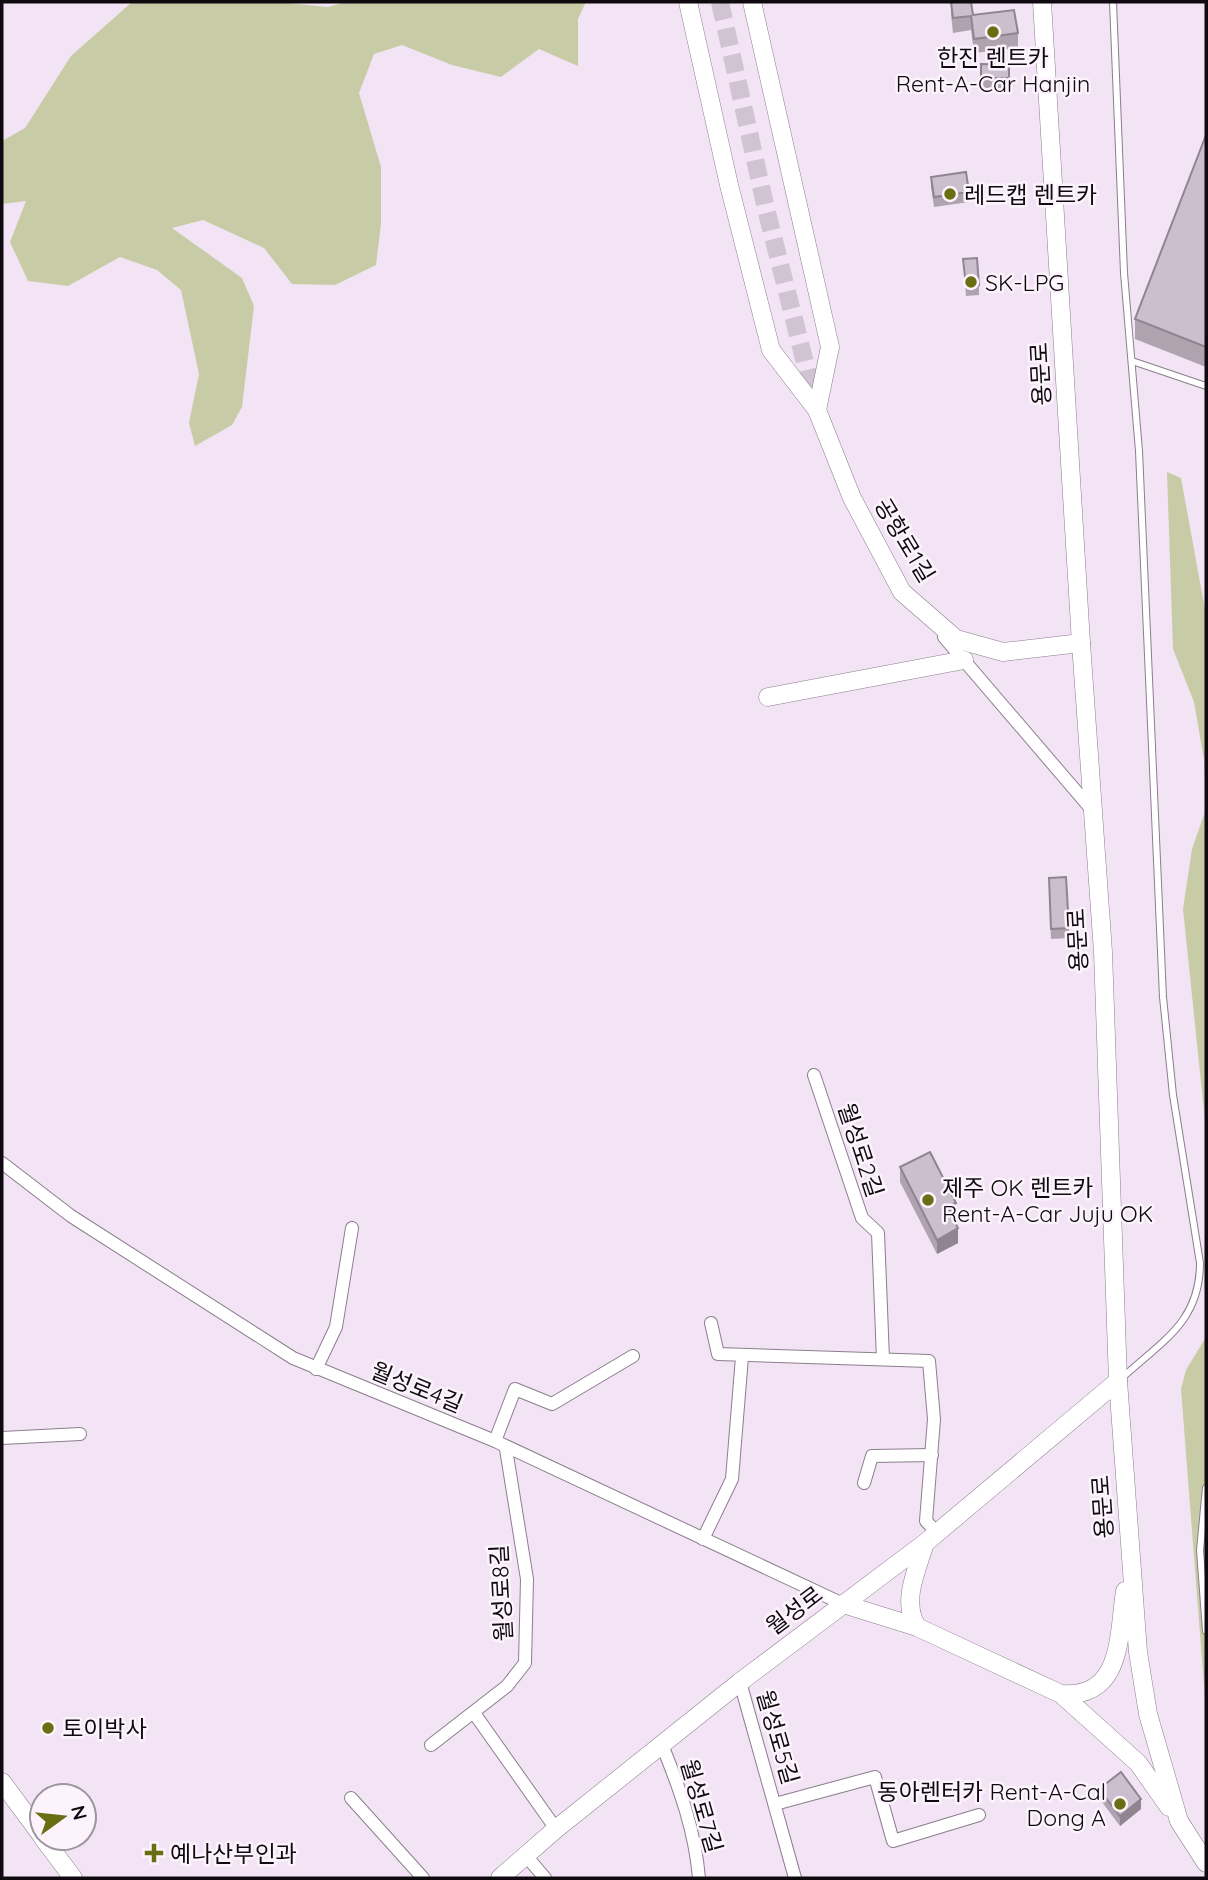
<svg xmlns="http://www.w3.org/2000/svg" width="1208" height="1880" viewBox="0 0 1208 1880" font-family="Quicksand,'Noto Sans KR',sans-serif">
<rect width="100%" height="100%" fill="#f2e4f4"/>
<g fill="#c7cca6">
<path d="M132,2h145l51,5 18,-5h240l-8,17v47l-39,-17 -38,28 -49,-12 -50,-20 -28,9 -15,39 22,74v57l-5,41 -41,20 -43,-1 -28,-36 -61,-28 -31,8 70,50 12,28 -12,101 -10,18 -37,21 -6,-23 10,-49 -18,-84 -24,-20 -37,-13 -52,29 -40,-5 -18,-39 16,-41 -24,3v-63l23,-13 46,-72z"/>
<path d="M1167,472l14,6 25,137v185l-2,-40 -10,-58 -21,-53z"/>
<path d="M1206,809v321l-23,-221 9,-60z"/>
<path d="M1206,1337v374l-25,-322 5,-19z"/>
</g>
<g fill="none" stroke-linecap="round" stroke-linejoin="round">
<path stroke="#d0c3d2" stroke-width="18" stroke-dasharray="18 9" stroke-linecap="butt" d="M720,2l46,207 51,201"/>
<g stroke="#8b7e8d" stroke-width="8">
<g id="lane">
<path d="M1113,2l11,271 15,178 24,546 10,98 27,168c0,59 -38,78 -78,115"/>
<path d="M1132,361l74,25"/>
<path d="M1206,1488l-6,62 6,81"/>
</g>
</g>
<g stroke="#8b7e8d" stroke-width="14">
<g id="street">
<path d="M944,637l149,174"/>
<path d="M814,1075l48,143 16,15 5,126"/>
<path d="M2,1163l69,53 222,142 202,83 348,163"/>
<path d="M711,1323l7,31 211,7 5,58 -8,102 11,12"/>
<path d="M316,1369l20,-42 16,-99"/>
<path d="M2,1438l78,-4"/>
<path d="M495,1441l20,-52 37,15 81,-48"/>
<path d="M864,1483l8,-27 60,-1"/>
<path d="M703,1539l29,-60 10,-122"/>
<path d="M740,1682l55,196"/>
<path d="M474,1713l82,116"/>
<path d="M431,1745l76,-59 18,-23 2,-84 -21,-130"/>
<path d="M662,1745c18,44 33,86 37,133"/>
<path d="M351,1798l72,80"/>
<path d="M775,1804l100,-27 18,64 86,-26"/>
<path d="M527,1857l18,21"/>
</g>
</g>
<g stroke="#8b7e8d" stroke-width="19">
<g id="secondary">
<path d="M688,2l41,183 42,165 46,60 35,88 50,94 54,47 47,13 78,-9"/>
<path d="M752,2l78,345 -13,63"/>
<path d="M1042,2l39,641 22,309 15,429 20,271 10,62 31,107 27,42"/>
<path d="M768,697l196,-37"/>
<path d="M843,1604l74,23 144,67 77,69 31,44"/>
<path d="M917,1627c-16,-26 0,-57 8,-84"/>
<path d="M1061,1694c62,4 57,-57 64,-103"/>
<path d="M2,1782l40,54"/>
<path d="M43,1838l30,40"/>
<path d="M500,1878l56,-49 184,-147 185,-139 193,-162"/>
</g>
</g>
<use href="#lane" stroke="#fff" stroke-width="6"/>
<use href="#street" stroke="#fff" stroke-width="12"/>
<use href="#secondary" stroke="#fff" stroke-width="18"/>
</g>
<g fill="#afa3b0">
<path d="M951,2l22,13 45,18v15l-44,5 -3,-23 -18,3 -2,-19z"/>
<path d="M981,64l28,1v23h-28z"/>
<path d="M1206,135v232l-71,-28v-20z"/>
<path d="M931,177l38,15v10l-35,5 -3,-20z"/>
<path d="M963,259l16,26v10l-13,1z"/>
<path d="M1049,888l20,40v10l-18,1z"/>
<path d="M900,1167l56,50 -3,2 5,24 -21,11 -37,-72z"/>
<path d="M1099,1789l42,20 -21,17 -21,-28z"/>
</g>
<g fill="#8e8590">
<path d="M956,1203v14l-9,5v-15z"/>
<path d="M958,1228v15l-21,11v-14z"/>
<path d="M1141,1799v10l-21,17v-10z"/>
</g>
<g fill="#cbbecd" stroke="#8e8590" stroke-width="2">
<path d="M951,2h20l2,13 41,-5 4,23 -44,6 -3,-23 -18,2z"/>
<path d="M981,64l28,1v13h-28z"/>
<path d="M1206,135v212l-71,-28z"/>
<path d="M966,172l3,20 -35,5 -3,-20z"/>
<path d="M977,258l2,27 -13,1 -3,-27z"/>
<path d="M1066,877l3,51 -18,1 -2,-51z"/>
<path d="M930,1152l26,51 -9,4 11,21 -21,12 -37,-73z"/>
<path d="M1121,1772l20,27 -21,17 -21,-27z"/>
</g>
<g fill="#696e13" stroke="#fcf3fd" stroke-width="2.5">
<circle cx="993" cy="32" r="7"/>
<circle cx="950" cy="194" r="7"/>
<circle cx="971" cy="282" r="7"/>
<circle cx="928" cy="1200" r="7"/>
<circle cx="48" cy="1728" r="7"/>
<circle cx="1120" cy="1804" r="7"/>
<path d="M150.5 1842.5h7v7h7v7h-7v7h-7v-7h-7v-7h7z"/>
</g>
<g text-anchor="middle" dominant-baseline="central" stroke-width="5" stroke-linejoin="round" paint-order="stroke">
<g font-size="23" fill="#0f0a0f" stroke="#fcf3fd" text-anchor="start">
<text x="993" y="57" text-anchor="middle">한진 렌트카<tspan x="993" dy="26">Rent-A-Car Hanjin</tspan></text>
<text x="964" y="194">레드캡 렌트카</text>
<text x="985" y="282">SK-LPG</text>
<text x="942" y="1187">제주 OK 렌트카<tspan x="942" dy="26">Rent-A-Car Juju OK</tspan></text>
<text x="62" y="1728">토이박사</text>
<text x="1106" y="1791" text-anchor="end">동아렌터카 Rent-A-Cal<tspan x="1106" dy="26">Dong A</tspan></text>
<text x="170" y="1853">예나산부인과</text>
</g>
<g font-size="23" fill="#0f0a0f" stroke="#fcf3fd">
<text transform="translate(1040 374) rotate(-93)">용문로</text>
<text transform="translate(905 540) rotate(59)">공항로1길</text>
<text transform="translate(1077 940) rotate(-93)">용문로</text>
<text transform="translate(861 1150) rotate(72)">월성로2길</text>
<text transform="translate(417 1387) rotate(22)">월성로4길</text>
<text transform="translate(1102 1507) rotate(-94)">용문로</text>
<text transform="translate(501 1593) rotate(-93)">월성로8길</text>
<text transform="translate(794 1610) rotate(-37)">월성로</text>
<text transform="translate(778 1737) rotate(74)">월성로5길</text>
<text transform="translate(702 1806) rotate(74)">월성로7길</text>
</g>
</g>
<rect width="1208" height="1880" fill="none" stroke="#0f0a0f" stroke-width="7"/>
<g transform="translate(63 1817) rotate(75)"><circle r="33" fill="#fcf3fd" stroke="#9d969e" stroke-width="2"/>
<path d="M0-5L12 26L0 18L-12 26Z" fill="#696e13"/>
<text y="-10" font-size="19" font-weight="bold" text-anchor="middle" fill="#0f0a0f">N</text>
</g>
</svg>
